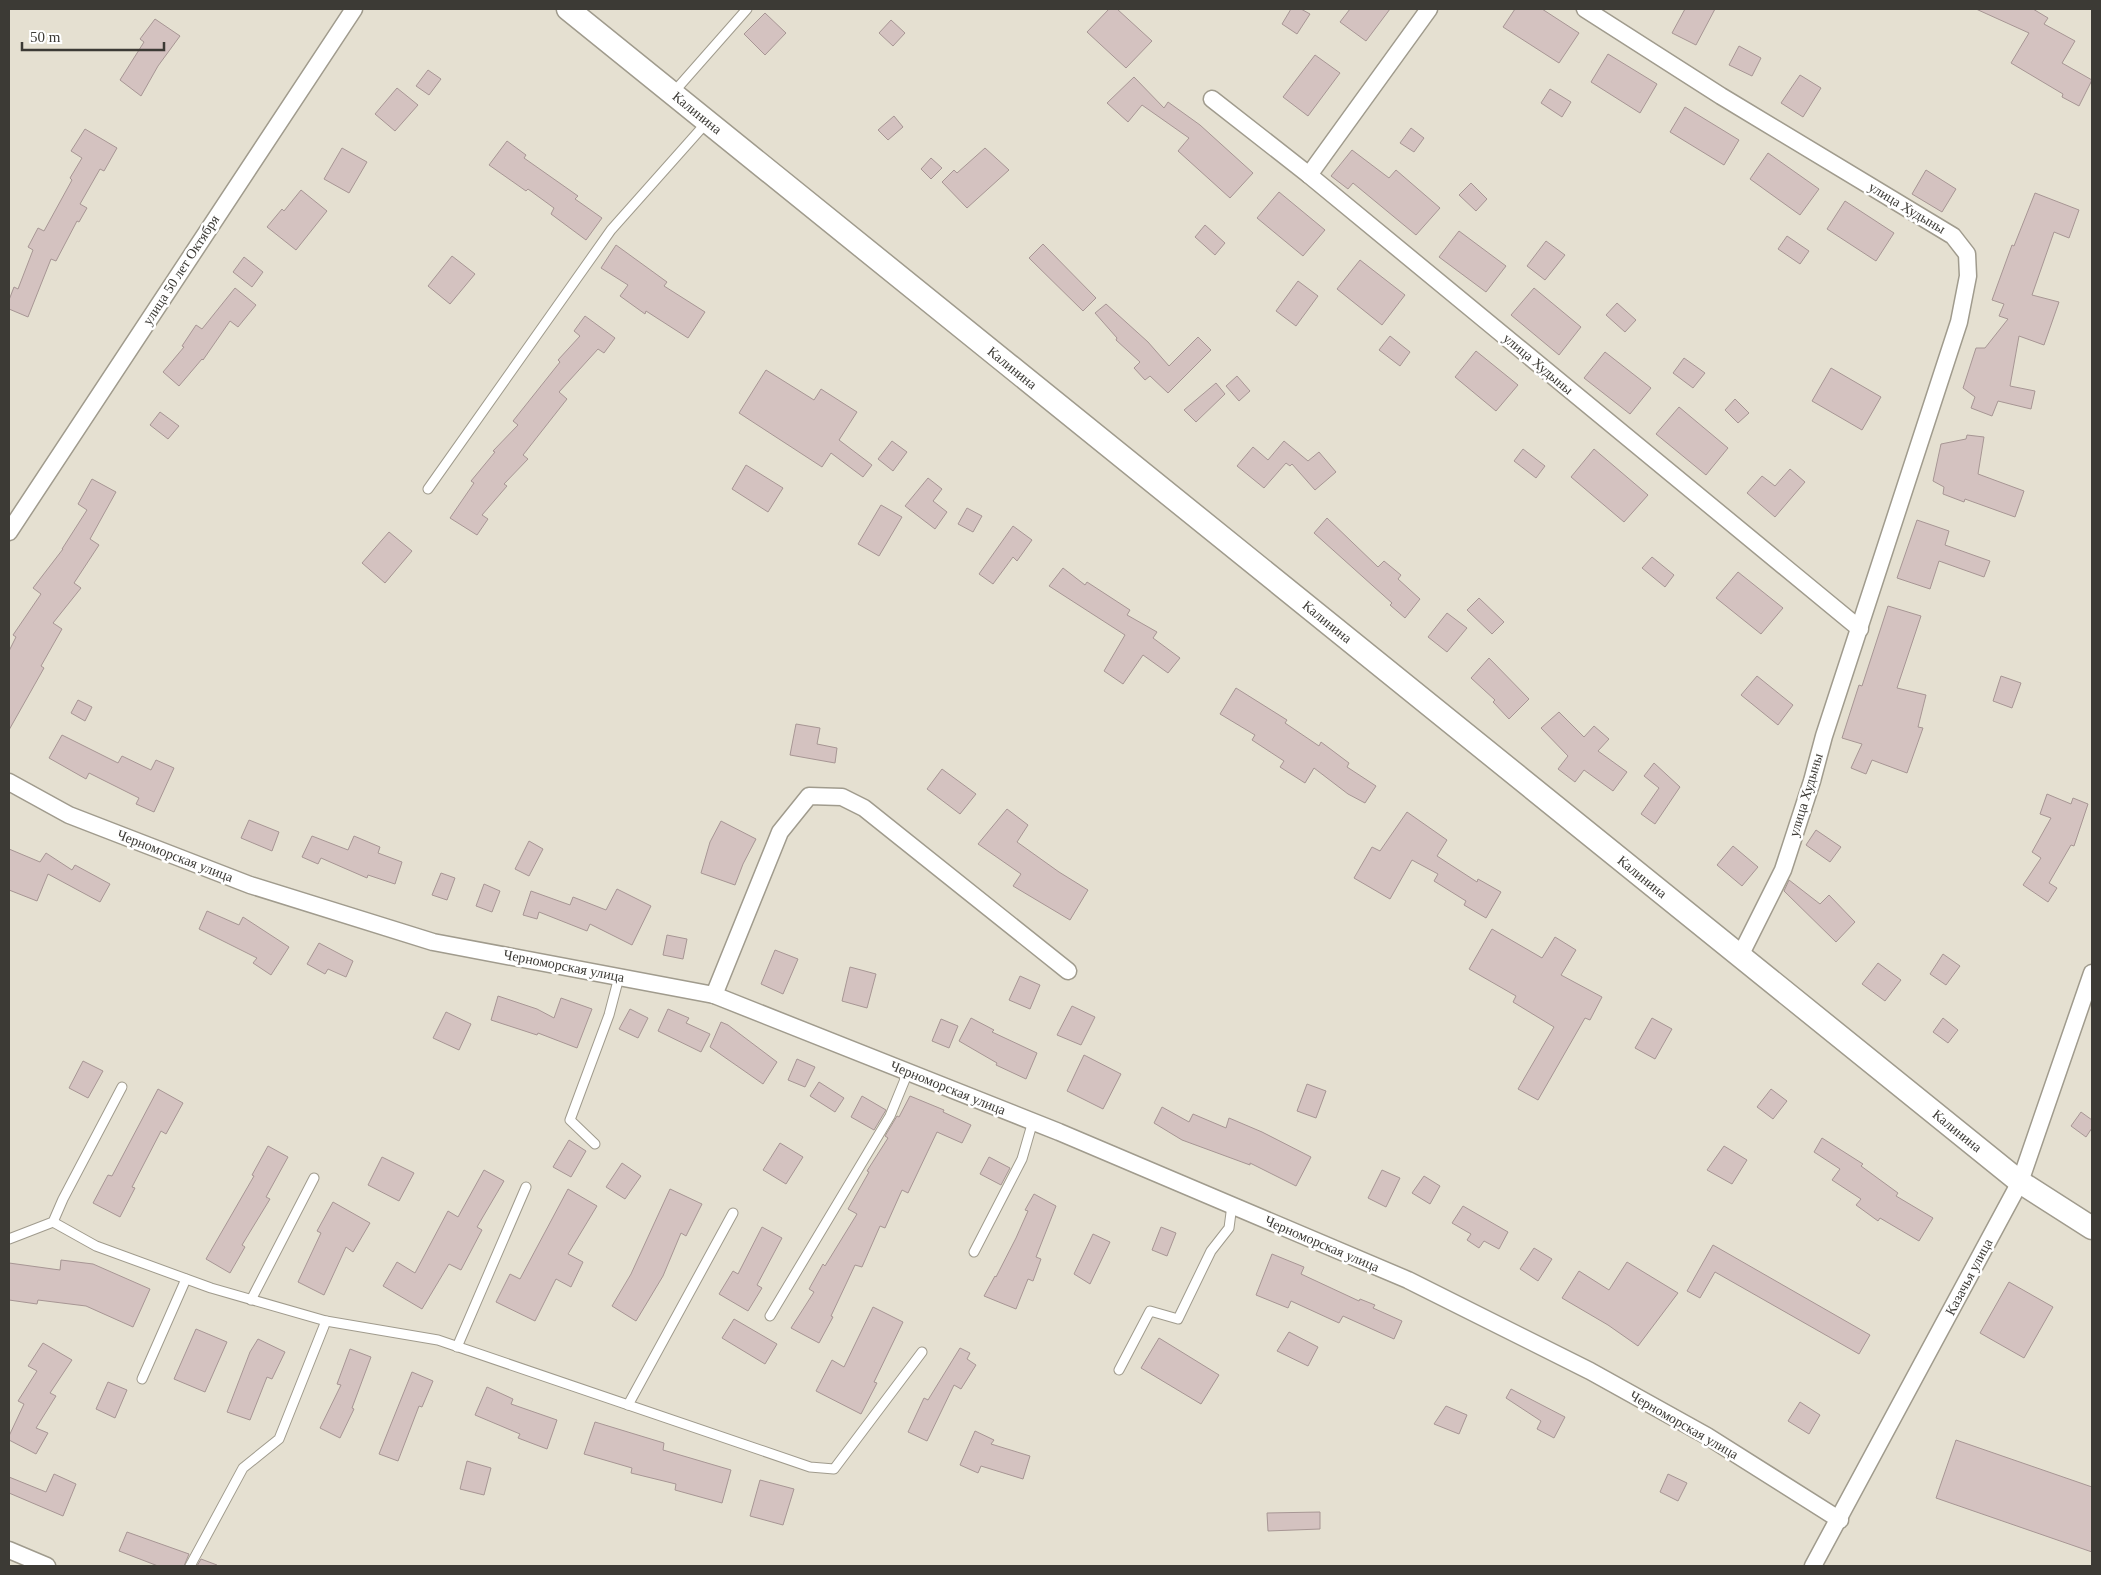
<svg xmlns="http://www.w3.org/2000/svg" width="2101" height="1575" viewBox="0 0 2101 1575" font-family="'Times New Roman',serif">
<rect width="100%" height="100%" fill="#e5e0d1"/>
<g fill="#d4c2c0" stroke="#a79694">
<path d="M1109,9h8l35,32 -26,27 -39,-36z"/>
<path d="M1291,9h10l9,5 -13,20 -15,-10z"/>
<path d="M1350,9h40l-24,32 -26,-19z"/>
<path d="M1515,9h27l37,24 -20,30 -56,-36z"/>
<path d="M1685,9h30l-19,36 -24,-12z"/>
<path d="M1976,9h57l15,9 -4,6 31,17 -13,22 30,17 -13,26 -17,-9 1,-3 -52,-31 18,-30z"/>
<path d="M765,13l21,20 -21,22 -21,-21z"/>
<path d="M155,19l25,17 -22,30 -17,30 -21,-16 24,-38 -4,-3z"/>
<path d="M891,20l14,13 -12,13 -14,-13z"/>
<path d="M1739,46l22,12 -9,18 -23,-11z"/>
<path d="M1608,54l49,30 -17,29 -49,-31z"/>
<path d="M1315,55l25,18 -32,43 -25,-19z"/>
<path d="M428,70l13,9 -12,16 -13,-9z"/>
<path d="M1800,75l21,13 -18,29 -22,-14z"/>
<path d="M1134,77l30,31 4,-6 32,23 53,48 -23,25 -52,-47 11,-13 -47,-33 -14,17 -21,-19z"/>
<path d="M397,88l21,17 -23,26 -20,-17z"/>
<path d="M1550,89l21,13 -9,15 -21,-14z"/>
<path d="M1685,107l54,33 -15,25 -54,-33z"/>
<path d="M894,116l9,11 -15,13 -10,-10z"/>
<path d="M1411,128l13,10 -10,14 -14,-9z"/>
<path d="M85,129l32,19 -13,23 -4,-2 -20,35 7,4 -8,14 -2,-1 -21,40 -5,-2 -23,58 -19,-8v-9l5,-13 4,2 15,-39 -5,-3 10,-19 6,3 28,-51 -2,-2 12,-20 -11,-7z"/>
<path d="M507,141l19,14 -2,3 54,38 -3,3 27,19 -16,22 -35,-26 3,-6 -26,-19 -2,2 -37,-26z"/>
<path d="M342,148l25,14 -18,31 -25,-14z"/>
<path d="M985,148l24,22 -42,38 -25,-26 12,-12 3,3z"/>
<path d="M1352,150l37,28 7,-8 44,38 -24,27 -63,-52 -5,6 -17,-13z"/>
<path d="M1768,153l51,36 -19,26 -50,-36z"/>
<path d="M931,158l11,10 -11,11 -10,-10z"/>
<path d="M1926,170l30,19 -14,23 -30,-18z"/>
<path d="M1471,183l16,16 -11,12 -17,-16z"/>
<path d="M301,190l26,21 -31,39 -29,-23 15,-18 2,2z"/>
<path d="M1279,192l46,38 -22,26 -46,-38z"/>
<path d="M2035,193l44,17 -10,28 -15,-6 -22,63 27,7 -15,43 -25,-9 -9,50 25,5 -4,18 -33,-8 -6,15 -21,-8 4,-11 -12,-9 13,-40h9l23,-29 -9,-3 5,-12 -12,-4 20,-55 2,1z"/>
<path d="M1845,201l49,32 -18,28 -49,-32z"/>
<path d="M1205,225l20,18 -10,12 -20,-18z"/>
<path d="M1459,231l47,35 -20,26 -47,-35z"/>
<path d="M1787,236l22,15 -9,13 -22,-15z"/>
<path d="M1546,241l19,14 -20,25 -18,-14z"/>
<path d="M1043,244l53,54 -13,13 -54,-53z"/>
<path d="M616,245l51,37 -3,4 41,26 -17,26 -42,-27 -1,3 -25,-18 8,-11 -27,-17z"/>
<path d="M452,256l23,18 -25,30 -22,-18z"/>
<path d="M244,257l19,15 -11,15 -19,-15z"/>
<path d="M1360,260l45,35 -23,30 -45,-36z"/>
<path d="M1298,281l20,15 -22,30 -20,-15z"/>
<path d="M235,288l21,17 -18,22 -8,-6 -27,39 -1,-1 -23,27 -16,-14 21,-25 -2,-1 14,-21 6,4z"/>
<path d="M1534,288l47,39 -22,28 -48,-40z"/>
<path d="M1617,303l19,17 -11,12 -19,-17z"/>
<path d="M1106,304l42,38 21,24 29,-29 13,13 -43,43 -18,-17 -5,4 -11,-12 6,-6 -24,-22 1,-2 -22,-25z"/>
<path d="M585,316l30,22 -11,15 -6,-4 -39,43 8,7 -44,56 5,4 -24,25 3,2 -25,29 6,4 -11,16 -27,-17 24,-35 -3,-2 24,-29 -2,-1 25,-26 -5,-4 47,-59 -2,-2 22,-24 -6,-5z"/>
<path d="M1390,336l20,16 -10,14 -21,-16z"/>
<path d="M1476,351l42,34 -22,26 -41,-34z"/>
<path d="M1605,352l46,36 -21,26 -46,-36z"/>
<path d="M1684,358l21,15 -12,15 -20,-15z"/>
<path d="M1831,368l50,29 -19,33 -50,-29z"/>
<path d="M766,370l48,30 7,-11 36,23 -18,28 33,25 -9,12 -32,-24 -9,14 -83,-54z"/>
<path d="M1237,376l13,15 -11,10 -13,-15z"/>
<path d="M1216,383l9,11 -29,28 -12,-12z"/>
<path d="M1735,399l14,14 -11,10 -13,-13z"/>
<path d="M1679,407l49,41 -22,27 -50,-41z"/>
<path d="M160,412l19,14 -11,13 -18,-14z"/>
<path d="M1967,435l17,2 -6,37 46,17 -9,26 -50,-18 -1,3 -21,-8 1,-7 -11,-6 8,-37 25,-5z"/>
<path d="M892,441l15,11 -14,19 -15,-12z"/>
<path d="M1284,441l24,20 11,-9 17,20 -21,18 -23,-26 -2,2 -4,-3 -22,25 -27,-22 16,-19 15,13z"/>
<path d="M1523,449l22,17 -9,12 -22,-17z"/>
<path d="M1594,449l54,46 -24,27 -53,-45z"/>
<path d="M746,465l37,23 -15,24 -36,-23z"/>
<path d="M1790,469l15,13 -30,35 -28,-24 15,-17 13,10z"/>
<path d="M928,478l14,11 -9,12 14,11 -12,17 -30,-23z"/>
<path d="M92,479l24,13 -26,47 9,6 -25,38 7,5 -28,35 9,6 -21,37 3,2 -35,62v-79l7,-14 -3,-2 28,-41 -8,-6 30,-39h-1l25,-39 -9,-6z"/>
<path d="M881,505l21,12 -23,39 -21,-12z"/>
<path d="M967,508l15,8 -9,16 -15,-8z"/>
<path d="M1327,518l51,49 6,-6 17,14 -3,4 22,20 -15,19 -15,-13 2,-2 -78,-70z"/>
<path d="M1917,520l32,11 -4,14 45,16 -6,16 -45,-16 -9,28 -33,-11z"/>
<path d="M1013,526l19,14 -15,21 -4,-4 -20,27 -14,-10z"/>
<path d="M389,532l23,19 -27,32 -23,-20z"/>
<path d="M1652,557l22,18 -9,12 -23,-19z"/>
<path d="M1063,568l22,17 2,-3 43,28 -3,5 30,17 -4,6 27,20 -12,15 -25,-18 -20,29 -19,-13 21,-36 -76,-49z"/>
<path d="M1738,572l45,36 -22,26 -45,-36z"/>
<path d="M1479,598l25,24 -12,12 -25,-24z"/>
<path d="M1888,606l33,10 -24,72 29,7 -8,32 5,1 -16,45 -35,-13 -6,14 -15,-6 11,-24 -20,-6 17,-53 3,1z"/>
<path d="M1447,613l20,15 -20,24 -19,-15z"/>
<path d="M1489,658l40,41 -20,20 -16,-17 2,-2 -24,-22z"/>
<path d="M1757,676l36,29 -15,20 -37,-30z"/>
<path d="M2001,676l20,7 -9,25 -19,-7z"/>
<path d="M1236,688l51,32 -2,3 34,23 2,-4 28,21 -2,4 29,19 -11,17 -17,-9 -34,-26 -9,15 -25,-16 4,-6 -32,-21 3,-5 -35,-21z"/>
<path d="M78,700l14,7 -7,14 -14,-8z"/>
<path d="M1559,712l25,25 10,-11 15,13 -11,12 29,21 -14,19 -29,-21 -9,12 -17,-13 10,-13 -27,-28z"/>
<path d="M796,724l24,4 -3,16 20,4 -2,15 -45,-8z"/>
<path d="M62,735l56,28 4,-7 29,14 5,-10 18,8 -20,44 -18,-8 3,-6 -50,-25 -3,6 -37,-21z"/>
<path d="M1654,763l26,24 -25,37 -14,-10 18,-26 -15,-12z"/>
<path d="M942,769l34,25 -16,20 -33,-25z"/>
<path d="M2047,794l24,10 2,-6 15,6 -14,42 -3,-1 -22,38 8,5 -9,14 -25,-17 18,-27 -9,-6 19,-34 -11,-4z"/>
<path d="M1007,809l21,16 -11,17 42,30 29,18 -18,30 -57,-34 8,-12 -43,-30z"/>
<path d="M1407,812l40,28 -10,16 40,26 1,-3 23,13 -15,26 -22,-13 2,-4 -32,-20 4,-7 -26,-14 -22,39 -36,-21 18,-31 8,4z"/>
<path d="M249,820l30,12 -7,19 -31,-13z"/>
<path d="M721,821l35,18 -13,25 -8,21 -34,-12 9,-31z"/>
<path d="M1816,830l25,17 -11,15 -24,-17z"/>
<path d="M312,836l36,14 6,-14 26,11 -2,6 24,9 -7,22 -27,-9 -1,3 -46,-20 -3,6 -16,-7z"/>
<path d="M529,841l14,8 -14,27 -14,-7z"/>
<path d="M1733,846l25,21 -16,19 -25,-21z"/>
<path d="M9,849l31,13 6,-9 26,17 3,-5 35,19 -10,18 -52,-28 -11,27 -28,-11z"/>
<path d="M441,873l14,5 -8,22 -15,-5z"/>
<path d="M1789,880l31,24 9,-9 26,27 -19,20 -52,-51z"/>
<path d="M484,884l16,7 -8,21 -16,-6z"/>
<path d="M617,889l34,17 -19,39 -42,-21 -3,7 -48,-19 -2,7 -14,-4 8,-24 39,14 3,-8 33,13z"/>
<path d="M207,911l32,14 4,-8 46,30 -18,28 -18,-12 4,-5 -58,-29z"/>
<path d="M1492,929l50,29 13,-21 21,13 -15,25 41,22 -12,23 -5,-2 -47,82 -20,-11 36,-62 -41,-25 3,-6 -47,-27z"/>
<path d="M667,935l20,4 -4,20 -20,-4z"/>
<path d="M319,943l34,18 -7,16 -18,-8 -3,5 -18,-10z"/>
<path d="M775,950l23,9 -15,35 -22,-10z"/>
<path d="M1943,954l17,12 -14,19 -16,-11z"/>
<path d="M1878,963l23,17 -16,21 -23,-17z"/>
<path d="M850,967l26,7 -9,34 -25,-7z"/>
<path d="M1020,976l20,9 -10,24 -21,-9z"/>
<path d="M498,996l39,13 17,9 7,-20 31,11 -15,39 -39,-15 -1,2 -46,-15z"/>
<path d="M1072,1006l23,11 -14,28 -24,-10z"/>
<path d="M630,1009l18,9 -10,20 -19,-9z"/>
<path d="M668,1009l21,9 -3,5 24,11 -9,18 -43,-21z"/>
<path d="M446,1012l25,12 -12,26 -26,-12z"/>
<path d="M971,1018l23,12 -2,2 45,21 -11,26 -30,-14 1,-2 -38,-22z"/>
<path d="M1652,1018l20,11 -17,30 -20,-11z"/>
<path d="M1943,1018l15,12 -10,13 -15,-11z"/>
<path d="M941,1019l17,7 -9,22 -17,-7z"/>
<path d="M721,1022l7,3 49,37 -14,22 -53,-37z"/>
<path d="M1084,1055l37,19 -18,35 -36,-18z"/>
<path d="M797,1059l18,8 -10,20 -17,-7z"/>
<path d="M83,1061l20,10 -15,27 -19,-10z"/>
<path d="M819,1082l25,16 -9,14 -25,-16z"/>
<path d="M1307,1084l19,7 -10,27 -19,-7z"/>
<path d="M158,1089l25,14 -17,31 -5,-3 -29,56 3,1 -15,29 -27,-14 15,-28 4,1z"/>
<path d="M1771,1089l16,12 -14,18 -16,-12z"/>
<path d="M862,1096l24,14 -12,20 -23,-13z"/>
<path d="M910,1096l34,14 -1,2 28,13 -9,18 -25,-11 -29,61 -6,-3 -17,38 -5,-2 -18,41 -7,-2 -24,51 2,1 -14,26 -28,-15 23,-36 -5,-3 14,-25 2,2 32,-52 -9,-5 21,-37 -2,-1 21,-33 -3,-2 12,-20 2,1z"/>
<path d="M1162,1107l27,15 4,-8 33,14 3,-10 33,14 49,25 -15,29 -46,-23v2l-68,-25 -28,-17z"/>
<path d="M2081,1112l11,8v8l-6,9 -15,-11z"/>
<path d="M1822,1138l41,26 -2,2 37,27 -2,3 37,22 -14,23 -39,-23 -2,3 -22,-16 5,-6 -29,-19 8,-11 -26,-17z"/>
<path d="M569,1140l17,11 -15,26 -18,-10z"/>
<path d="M780,1143l23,14 -17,27 -23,-14z"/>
<path d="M268,1146l20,11 -22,40 4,2 -28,46 3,2 -15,26 -24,-14 48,-83 -2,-1z"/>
<path d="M1724,1146l23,14 -15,24 -25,-14z"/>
<path d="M382,1157l32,16 -15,28 -31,-16z"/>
<path d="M989,1157l21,11 -9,17 -21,-11z"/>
<path d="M622,1163l19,13 -16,23 -19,-12z"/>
<path d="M484,1170l20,11 -27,46 5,3 -21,40 -12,-6 -27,45 -39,-23 14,-24 18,11 33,-62 10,6z"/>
<path d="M1382,1170l18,8 -14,29 -18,-9z"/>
<path d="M1424,1176l16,10 -10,18 -18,-11z"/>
<path d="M568,1189l29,17 -29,48 15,8 -12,25 -15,-8 -21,42 -39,-19 14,-28 10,5z"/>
<path d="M670,1189l32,15 -16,32 -5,-3 -18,43 -27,45 -24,-15 19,-32z"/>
<path d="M1034,1194l22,12 -20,51 5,2 -8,22 -5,-2 -12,30 -32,-13 11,-20 1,1 20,-39 12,-27 -3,-1z"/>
<path d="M333,1202l37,21 -17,29 -7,-5 -22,48 -26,-13 23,-49 -4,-2z"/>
<path d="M1463,1206l45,26 -9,17 -15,-8 -5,7 -12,-8 4,-6 -19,-11z"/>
<path d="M762,1227l20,11 -25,47 5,3 -14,23 -29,-17 14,-23 5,3z"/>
<path d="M1161,1227l15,6 -9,23 -15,-6z"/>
<path d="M1093,1234l17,8 -20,42 -16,-10z"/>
<path d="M1713,1245l157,90 -11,19 -144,-82 -15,26 -13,-7z"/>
<path d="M1534,1248l18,11 -14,22 -18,-12z"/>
<path d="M1272,1254l32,13 -3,7 58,27 1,-2 15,6 -2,3 29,13 -8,18 -51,-23 -4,7 -48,-22 -3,7 -32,-13z"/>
<path d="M61,1260l32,4 57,25 -17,38 -47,-21 -48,-6 -1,4 -28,-4v-37l51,7z"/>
<path d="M1627,1262l51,31 -40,53 -30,-21 -46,-27 17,-27 30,19z"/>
<path d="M2009,1282l44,25 -29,51 -44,-25z"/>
<path d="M873,1307l30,15 -29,60 3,1 -16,31 -45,-23 16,-31 12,7z"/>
<path d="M734,1319l43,25 -12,20 -43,-26z"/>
<path d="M196,1329l31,13 -22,50 -31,-13z"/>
<path d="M1289,1332l29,15 -10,19 -31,-15z"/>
<path d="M1159,1338l60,37 -18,29 -60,-36z"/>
<path d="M258,1339l27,13 -13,27 -5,-2 -17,43 -23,-8 23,-60z"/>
<path d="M43,1343l29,17 -22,33 6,3 -20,32 12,5 -12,21 -27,-14v-4l15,-32 -6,-3 19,-30 -9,-5z"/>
<path d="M960,1348l10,5 -3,6 9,6 -15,24 -7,-4 -27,56 -19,-9 16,-34 4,2z"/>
<path d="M350,1349l21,8 -19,51 2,1 -14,29 -20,-10 21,-43 -4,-1z"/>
<path d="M412,1372l21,9 -11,26 -3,-1 -21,55 -19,-7z"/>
<path d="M108,1382l19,8 -12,28 -19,-9z"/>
<path d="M487,1387l26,12 -2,5 46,16 -10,29 -29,-11 2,-4 -45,-19z"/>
<path d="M1511,1389l54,28 -11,21 -17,-9 4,-8 -35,-23z"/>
<path d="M1800,1402l20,13 -11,19 -21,-13z"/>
<path d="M1446,1406l21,9 -8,19 -25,-10z"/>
<path d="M595,1422l69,21 -1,7 68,20 -9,33 -47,-13 1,-6 -45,-11 1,-5 -48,-14z"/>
<path d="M975,1431l19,9 -3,4 39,12 -7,23 -42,-13 -3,7 -18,-8z"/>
<path d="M1956,1440l136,47v65l-156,-54z"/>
<path d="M467,1461l24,7 -7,27 -24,-6z"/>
<path d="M54,1474l22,10 -13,32 -54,-23v-16l37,15z"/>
<path d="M1668,1474l19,9 -9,18 -18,-9z"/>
<path d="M760,1480l34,9 -11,36 -33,-9z"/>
<path d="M1320,1512v17l-52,2 -1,-18z"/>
<path d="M127,1532l62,22 -5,12h-26l-39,-15z"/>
<path d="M201,1559l16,6v1h-20z"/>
</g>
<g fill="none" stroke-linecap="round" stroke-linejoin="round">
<g stroke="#a09b8d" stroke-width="11">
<g id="lane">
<path d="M673,93l74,-84"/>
<path d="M428,489l183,-259 96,-108"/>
<path d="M595,1144l-25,-24 39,-105 10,-38"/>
<path d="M53,1222l43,24 115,42 115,33 112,19 372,127 24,2 88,-117"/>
<path d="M9,1239l44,-17 10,-23 59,-112"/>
<path d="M974,1252l48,-93 11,-38"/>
<path d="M251,1300l63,-122"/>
<path d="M770,1316l120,-200 18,-44"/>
<path d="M457,1347l69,-160"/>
<path d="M1119,1370l31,-59 28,8 33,-68 18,-23 3,-23"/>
<path d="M142,1379l44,-100"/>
<path d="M628,1405l105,-192"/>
<path d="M190,1566l53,-98 36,-29 47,-118"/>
</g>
</g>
<g stroke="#a09b8d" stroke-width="19">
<g id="street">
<path d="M1585,9l136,87 232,140 14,18 1,22 -9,46 -135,414 -12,45 -29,89 -43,86"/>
<path d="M1212,99l97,76 551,454"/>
<path d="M1309,175l120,-166"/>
<path d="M9,532l345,-523"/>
<path d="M9,782l60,33 181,70 183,57 281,53 345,137 349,148 182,91 117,65 133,84"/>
<path d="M714,995l66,-163 29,-36 33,1 22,11 204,163"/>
<path d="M9,1550l38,16"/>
<path d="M1813,1566l207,-384 72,-209"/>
</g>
</g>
<g stroke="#a09b8d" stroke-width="25">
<path id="secondary" d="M568,9l1452,1173 72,46"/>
</g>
<use href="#lane" stroke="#fff" stroke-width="9"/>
<use href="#street" stroke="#fff" stroke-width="16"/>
<use href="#secondary" stroke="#fff" stroke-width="22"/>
</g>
<g text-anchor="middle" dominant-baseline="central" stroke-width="5" stroke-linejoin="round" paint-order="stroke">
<g font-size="14" fill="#3c3a35" stroke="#fff">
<text transform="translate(697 113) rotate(39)">Калинина</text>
<text transform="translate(1907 208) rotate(31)">улица Худыны</text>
<text transform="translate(181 270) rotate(-57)">улица 50 лет Октября</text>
<text transform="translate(1538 364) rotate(40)">улица Худыны</text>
<text transform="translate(1012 368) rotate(39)">Калинина</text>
<text transform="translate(1327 622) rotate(39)">Калинина</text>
<text transform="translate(1806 795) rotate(-73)">улица Худыны</text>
<text transform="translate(175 856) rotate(21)">Черноморская улица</text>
<text transform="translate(1642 877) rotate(39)">Калинина</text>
<text transform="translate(564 966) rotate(11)">Черноморская улица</text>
<text transform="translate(948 1088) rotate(22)">Черноморская улица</text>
<text transform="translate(1957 1131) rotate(39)">Калинина</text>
<text transform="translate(1322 1244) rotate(23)">Черноморская улица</text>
<text transform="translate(1969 1277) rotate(-62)">Казачья улица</text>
<text transform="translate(1684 1425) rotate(30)">Черноморская улица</text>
</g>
</g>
<rect width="2101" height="1575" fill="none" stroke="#3c3a35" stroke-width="20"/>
<path d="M22 42v8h142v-8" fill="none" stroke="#3c3a35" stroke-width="2.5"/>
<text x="30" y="42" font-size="15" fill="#3c3a35" stroke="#ffffff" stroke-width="4" paint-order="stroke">50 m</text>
</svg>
